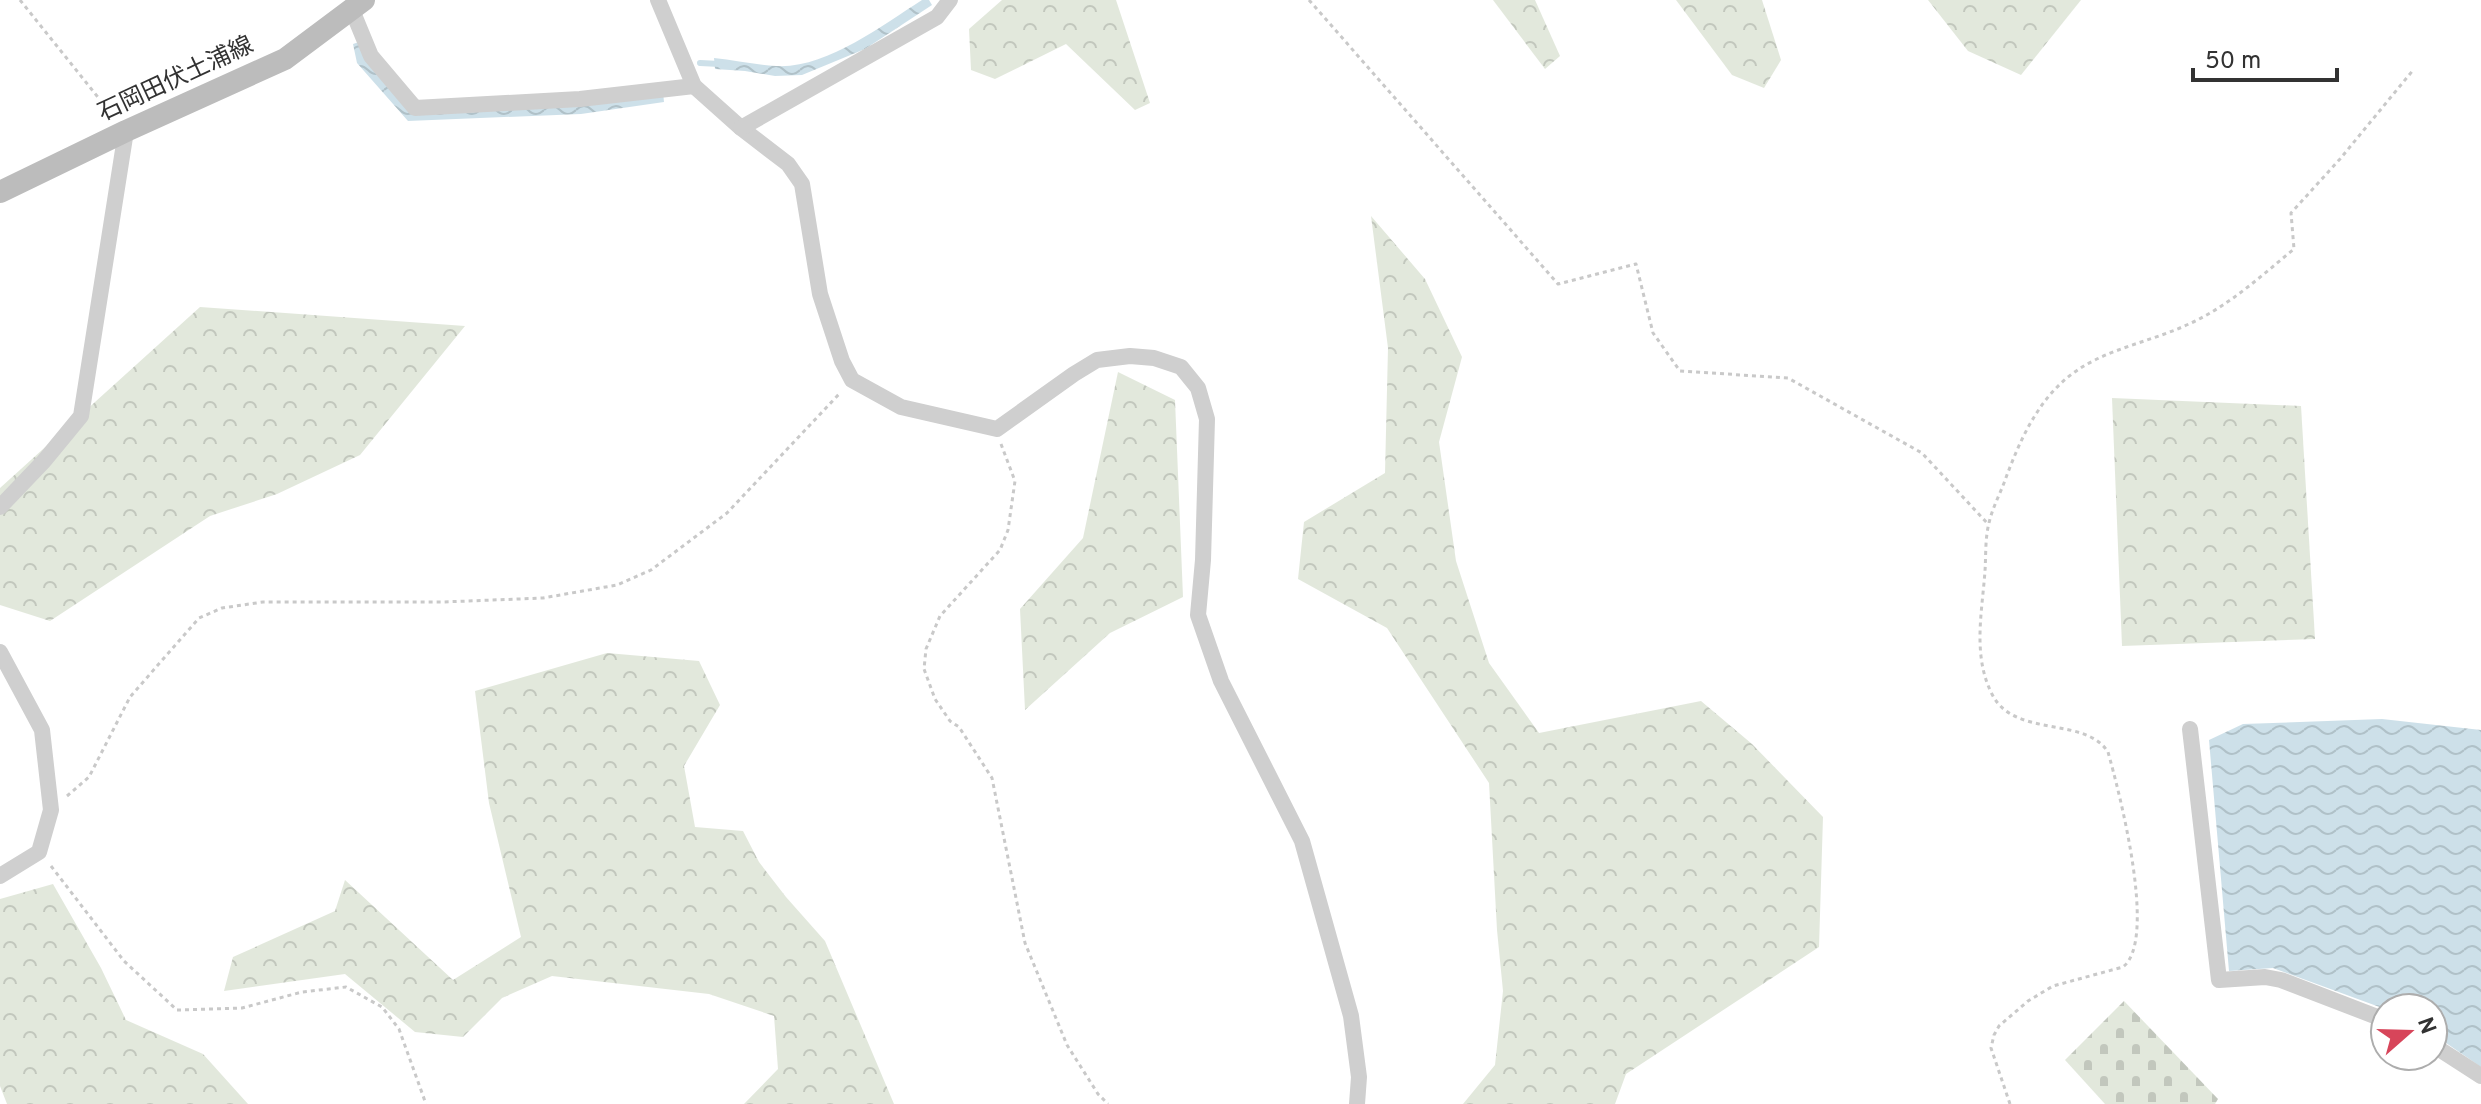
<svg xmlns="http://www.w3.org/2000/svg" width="2481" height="1104" viewBox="0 0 2481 1104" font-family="Overpass,'Noto Sans JP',sans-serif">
<defs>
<pattern id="forest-crowns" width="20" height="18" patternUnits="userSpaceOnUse" patternTransform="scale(2)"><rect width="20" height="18" fill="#e2e8dc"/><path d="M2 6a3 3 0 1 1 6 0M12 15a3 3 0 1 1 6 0" fill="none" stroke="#c2c7bd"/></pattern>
<pattern id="cemetery-stones" width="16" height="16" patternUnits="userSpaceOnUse" patternTransform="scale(2)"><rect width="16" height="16" fill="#e2e8dc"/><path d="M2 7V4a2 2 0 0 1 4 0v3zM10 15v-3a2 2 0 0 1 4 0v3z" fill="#c2c7bd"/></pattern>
<pattern id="water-waves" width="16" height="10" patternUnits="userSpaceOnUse" patternTransform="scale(2)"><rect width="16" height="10" fill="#cde0e9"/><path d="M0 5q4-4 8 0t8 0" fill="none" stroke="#b0c1c8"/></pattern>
</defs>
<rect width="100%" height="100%" fill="#fff"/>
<g fill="url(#forest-crowns)">
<path d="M1002,0h114l34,103 -15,7 -69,-66 -71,35 -24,-9 -2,-41z"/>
<path d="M1493,0h42l25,56 -15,13z"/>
<path d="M1676,0h86l19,60 -17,28 -32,-13z"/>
<path d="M1928,0h153l-60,75 -53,-24z"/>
<path d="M1371,216l54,63 37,78 -23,85 17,119 33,102 50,70 162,-32 51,43 71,73 -4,130 -193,127 -11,30h-152l32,-39 8,-74 -6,-61 -8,-147 -102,-155 -89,-49 6,-57 81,-49 3,-125z"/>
<path d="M200,307l265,19 -105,129 -83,39 -67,22 -160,105 -50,-16v-117z"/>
<path d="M1118,372l57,28 8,197 -73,36 -85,77 -5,-101 63,-71z"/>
<path d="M2112,398l189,8 14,233 -193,7z"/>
<path d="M607,653l92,8 21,44 -36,61 11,61 48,4 16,31 27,35 39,44 69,163h-150l34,-35 -4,-53 -65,-22 -157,-18 -50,22 -39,39 -48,-5 -70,-58 -121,17 9,-34 102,-46 10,-31 108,100 68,-43 -32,-134 -14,-112z"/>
<path d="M53,884l48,84 25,52 77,34 45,50h-241l-7,-18v-187z"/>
</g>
<path fill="url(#cemetery-stones)" d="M2124,1001l94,98 -3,5h-110l-40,-44z"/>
<g fill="url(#water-waves)">
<path d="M922,0h7l3,5 -67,44 -63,26 -27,1 -30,-5 -30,-2 -1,-11c21,2 42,7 62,8 50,3 105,-40 146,-66z"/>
<path d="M362,41l50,72 251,-21 1,10 -83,12 -173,7 -51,-58 -4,-19z"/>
<path d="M2382,719l99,11v337l-48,-33v-26l-48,1 -112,-41 -44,3 -20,-231 34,-16z"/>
</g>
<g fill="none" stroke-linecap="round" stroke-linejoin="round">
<path stroke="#cde0e9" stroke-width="6" d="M700,63l20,1"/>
<g stroke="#c9c9c9" stroke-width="3" stroke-dasharray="4 4" stroke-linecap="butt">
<path d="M20,0l93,116"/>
<path d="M1309,0l249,284 78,-20 17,69 27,38 108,7 134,75 66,71"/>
<path d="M1001,444l14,37 -7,49 -8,20 -60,66 -14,33 -2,20 11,30 15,22 9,6 33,51 33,165 42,102 31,49 10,10"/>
<path d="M67,796l22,-19 41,-80 69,-79 23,-10 41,-6h180l100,-4 74,-13 34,-15 76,-57 114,-121"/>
<path d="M51,866l73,95 53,49 65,-2 60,-16 44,-5 36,20 17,22 27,75"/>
<path d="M2010,1104l-19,-56 3,-13 5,-9 29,-25 25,-15 70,-19c35,-27 -4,-176 -15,-215 -23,-36 -92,-14 -115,-56 -21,-39 -11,-83 -8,-125 1,-15 0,-33 4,-48 3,-14 10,-27 15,-40 18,-49 40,-99 91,-123 30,-15 65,-22 96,-37 39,-18 70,-47 103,-74l-3,-36 49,-54 74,-90"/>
</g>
<g stroke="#cfcfcf" stroke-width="16">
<path d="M658,0l36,86 47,42 47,36 14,20 18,110 22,67 10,19 49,27 96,22 77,-55 23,-14 33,-4 24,2 27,9 17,21 9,31 -4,141 -5,55 23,66 81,160 49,175 8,61 -2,27"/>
<path d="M352,10l19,46 44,52 165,-9 114,-13"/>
<path d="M741,128l196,-111 13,-17"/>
<path d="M0,507l44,-46 37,-45 45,-285"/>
<path d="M0,652l42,78 9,80 -12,42 -39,24"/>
<path d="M2190,729l29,251 46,-3 16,3 104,40"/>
<path d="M2433,1045l48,31"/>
</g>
<path stroke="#bcbcbc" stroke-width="22" d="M0,192l126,-61 159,-72 79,-59"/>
</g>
<g text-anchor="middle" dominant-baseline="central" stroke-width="8" stroke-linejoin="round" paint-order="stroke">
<g font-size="24" fill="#323232" stroke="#fff">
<text transform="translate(176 80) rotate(-25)">石岡田伏土浦線</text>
</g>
</g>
<g transform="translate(2409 1032) rotate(70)"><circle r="38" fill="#ffffff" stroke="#adadad" stroke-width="2"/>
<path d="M0-6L14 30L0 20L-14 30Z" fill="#d7455a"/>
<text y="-12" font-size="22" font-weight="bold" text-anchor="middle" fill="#323232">N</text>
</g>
<path d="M2193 68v12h144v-12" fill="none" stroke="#323232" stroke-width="4"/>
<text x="2205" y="68" font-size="24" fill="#323232" stroke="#ffffff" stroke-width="6" paint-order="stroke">50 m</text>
</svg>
